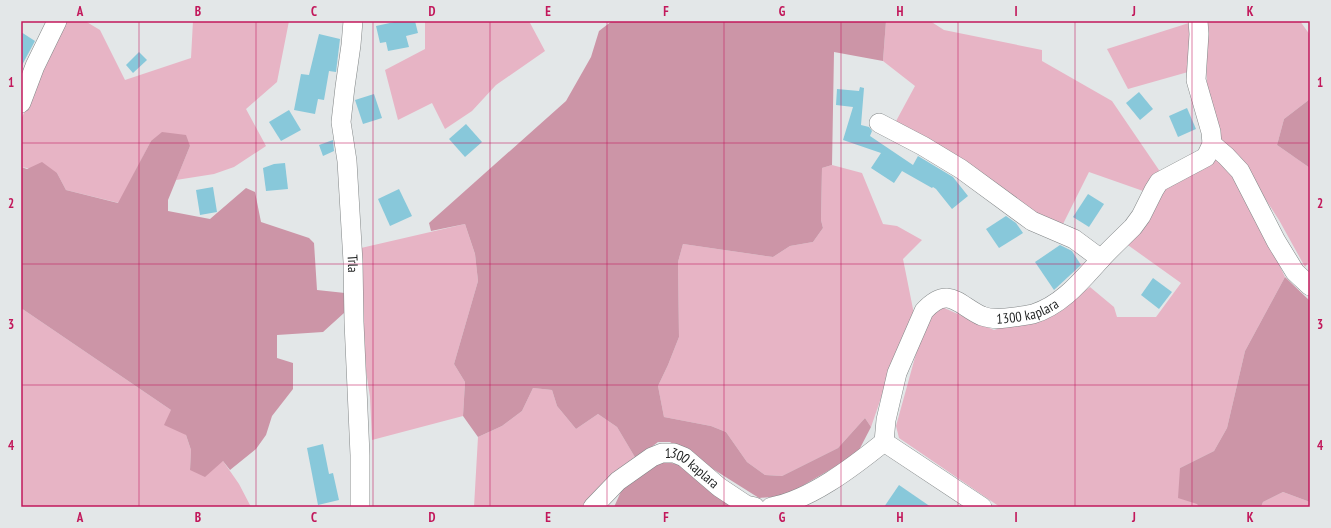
<svg xmlns="http://www.w3.org/2000/svg" width="1331" height="528" viewBox="0 0 1331 528" font-family="'PT Sans Narrow',sans-serif">
<rect width="100%" height="100%" fill="#e3e7e8"/>
<g fill="#e7b4c5">
<path d="M65,21h20l15,9 25,50 66,-22 2,-37h96l-12,61 -31,27 20,37 -32,21 -20,7 -38,6 14,-34 -39,-5 -32,62 -53,-13 -9,-17 -36,-6v-47l23,-56z"/>
<path d="M425,21h104l16,30 -49,34 -24,26 -27,18 -13,-26 -34,17 -13,-50 40,-21z"/>
<path d="M886,21h44l14,9 98,20v11l70,40 49,72 -15,19 -57,-20 -27,54 -31,-11 -136,-92 20,-37 -32,-25z"/>
<path d="M1205,21h95l10,14v64l-26,20 -7,26 33,23v92l-5,7 -26,-47 -33,-51 -28,-32 -11,-51z"/>
<path d="M1192,22l-4,50 -60,17 -21,-40z"/>
<path d="M1214,158h4l19,16 48,103 -40,74 -18,77 -13,23 -34,17 19,39h-199l-101,-69 -3,-12 26,-94 11,-22 9,-3 52,23 70,-24 26,-19 24,20 3,10h39l25,-34 -56,-40 38,-55 9,-7 32,-12z"/>
<path d="M832,165l30,8 21,51 14,2 25,14 -19,19 11,55 -20,42 -4,16 -19,55 -6,-9 -27,30 -56,28 -17,-1 -18,-13 -21,-30 -15,-6 -47,-9 -6,-31 10,-21 11,-28 -1,-75 5,-18 90,13 17,-11 23,-4 10,-14 -2,-8 1,-52z"/>
<path d="M465,224l10,30 3,27 -24,83 11,18 -2,34 -91,24 -2,-43 -9,-59v-90z"/>
<path d="M21,308l150,102 15,25 5,15 -1,20 33,-9 16,23 12,23h-230z"/>
<path d="M533,388l19,2 5,16 19,23 22,-15 19,13 19,32 -36,28 -18,20h-108l4,-70 24,-11 20,-15z"/>
<path d="M1283,492l27,10v5h-49l2,-5z"/>
</g>
<g fill="#cc95a7">
<path d="M612,21h274l-3,40 -49,-9 -2,113 -10,3 -1,52 2,8 -10,14 -23,4 -17,11 -90,-13 -5,18 1,75 -11,28 -10,21 6,31 47,9 15,6 21,30 18,13 17,1 56,-28 27,-30 6,9 -14,27 -72,42 -26,2 -89,-56h-12l-22,17 -19,-32 -19,-13 -22,15 -19,-23 -5,-16 -19,-2 -11,23 -20,15 -24,11 -15,-21 2,-34 -11,-18 24,-83 -3,-27 -10,-30 -34,7 -2,-8 137,-122 25,-44 8,-26z"/>
<path d="M1310,99v69l-33,-23 7,-26z"/>
<path d="M162,132l24,3 4,11 -22,54v11l42,8 36,-31 9,4 6,30 48,16 5,5 3,47 28,3 -1,20 -21,19 -46,3v23l16,5v26l-21,27 -6,19 -10,14 -26,21 -7,-9 -18,16 -15,-7 1,-20 -5,-15 -22,-10 7,-15 -150,-102v-141l6,2 15,-7 15,11 9,17 52,13 33,-62z"/>
<path d="M1285,277l25,24v201l-27,-10 -20,10 -2,5h-62l-2,-3 -19,-6 2,-30 34,-17 13,-23 18,-77z"/>
<path d="M667,462l13,3 60,42h-126l9,-20 30,-22z"/>
</g>
<g fill="#88c8da">
<path d="M399,21h16l3,12 -12,3 3,11 -21,4 -2,-9 -6,1 -4,-17z"/>
<path d="M21,32l14,9 -14,26z"/>
<path d="M319,34l21,5 -4,33 -7,-1 -5,29 -6,-1 -3,15 -21,-4 7,-36 8,1z"/>
<path d="M139,52l8,8 -14,13 -7,-8z"/>
<path d="M860,87l4,1 -3,37 8,2 3,4 -2,5 43,29 5,-9 35,21 15,19 -16,13 -16,-20 -3,-2 -1,1 -30,-17 -8,12 -23,-15 10,-15 -38,-13 10,-33 -17,-2 1,-16 22,2z"/>
<path d="M1139,92l14,17 -13,11 -14,-17z"/>
<path d="M374,94l8,24 -19,6 -8,-24z"/>
<path d="M1187,108l9,21 -18,8 -9,-21z"/>
<path d="M289,110l12,20 -20,11 -12,-19z"/>
<path d="M466,124l16,18 -17,15 -16,-18z"/>
<path d="M333,140l1,11 -11,5 -4,-11z"/>
<path d="M285,163l3,26 -22,2 -3,-23 11,-4z"/>
<path d="M213,187l4,25 -17,3 -4,-25z"/>
<path d="M399,189l13,27 -22,10 -12,-27z"/>
<path d="M1088,194l16,10 -15,23 -16,-10z"/>
<path d="M1006,216l10,7 7,10 -24,15 -13,-19z"/>
<path d="M1060,245l12,6 9,14 -27,25 -19,-28z"/>
<path d="M1153,278l19,14 -13,17 -18,-14z"/>
<path d="M323,444l6,30 4,-1 6,27 -21,5 -11,-57z"/>
<path d="M899,485l32,22h-47z"/>
</g>
<g fill="none" stroke-linecap="round" stroke-linejoin="round">
<g stroke="#828687" stroke-width="20">
<g id="minor">
<path id="s1" d="M353,21l-2,24 -6,42 -4,35 6,39 6,101 1,60 6,133v52"/>
<path d="M21,103l14,-37 22,-45"/>
<path d="M879,123l44,23 38,23 71,52 42,18 27,20"/>
<path d="M1212,144l14,12 14,15 36,70 19,31 15,14"/>
<path d="M884,442l98,65"/>
<path id="s2" d="M593,507l25,-26 34,-24 10,-4h12l10,4 35,30 27,18 9,2"/>
<path id="s3" d="M771,507c39,-7 82,-40 113,-65l2,-22 11,-47 27,-62c25,-27 35,-5 58,5 8,3 15,3 24,2 9,-1 18,-2 27,-4 29,-9 48,-33 68,-55 10,-11 21,-21 32,-32l8,-11 13,-26 5,-8 47,-25 6,-13 -1,-12 -15,-52 3,-46 -1,-13"/>
</g>
</g>
<use href="#minor" stroke="#fff" stroke-width="19"/>
</g>
<path fill="none" stroke="#c2185b" stroke-width="1" stroke-opacity="0.55" d="M139,21v486M256,21v486M373,21v486M490,21v486M607,21v486M724,21v486M841,21v486M958,21v486M1075,21v486M1192,21v486M21,143h1289M21,264h1289M21,385h1289"/>
<g text-anchor="middle" dominant-baseline="central" stroke-width="4" stroke-linejoin="round" paint-order="stroke">
<g font-size="14" fill="#1d1f1f" stroke="#e3e7e8">
<text stroke="none"><textPath href="#s1" startOffset="244">Trla</textPath></text>
<text stroke="none"><textPath href="#s3" startOffset="383">1300 kaplara</textPath></text>
<text stroke="none"><textPath href="#s2" startOffset="123">1300 kaplara</textPath></text>
</g>
</g>
<rect width="1331" height="528" fill="none" stroke="#e3e7e8" stroke-width="44"/>
<rect x="22" y="22" width="1287" height="484" fill="none" stroke="#c2185b" stroke-width="1.5"/>
<g font-size="13" text-anchor="middle" font-weight="bold" fill="#c2185b">
<text x="80" y="16">A</text>
<text x="198" y="16">B</text>
<text x="314" y="16">C</text>
<text x="432" y="16">D</text>
<text x="548" y="16">E</text>
<text x="666" y="16">F</text>
<text x="782" y="16">G</text>
<text x="900" y="16">H</text>
<text x="1016" y="16">I</text>
<text x="1134" y="16">J</text>
<text x="1250" y="16">K</text>
<text x="11" y="87">1</text>
<text x="1320" y="87">1</text>
<text x="11" y="208">2</text>
<text x="1320" y="208">2</text>
<text x="11" y="329">3</text>
<text x="1320" y="329">3</text>
<text x="11" y="450">4</text>
<text x="1320" y="450">4</text>
<text x="80" y="522">A</text>
<text x="198" y="522">B</text>
<text x="314" y="522">C</text>
<text x="432" y="522">D</text>
<text x="548" y="522">E</text>
<text x="666" y="522">F</text>
<text x="782" y="522">G</text>
<text x="900" y="522">H</text>
<text x="1016" y="522">I</text>
<text x="1134" y="522">J</text>
<text x="1250" y="522">K</text>
</g>
</svg>
